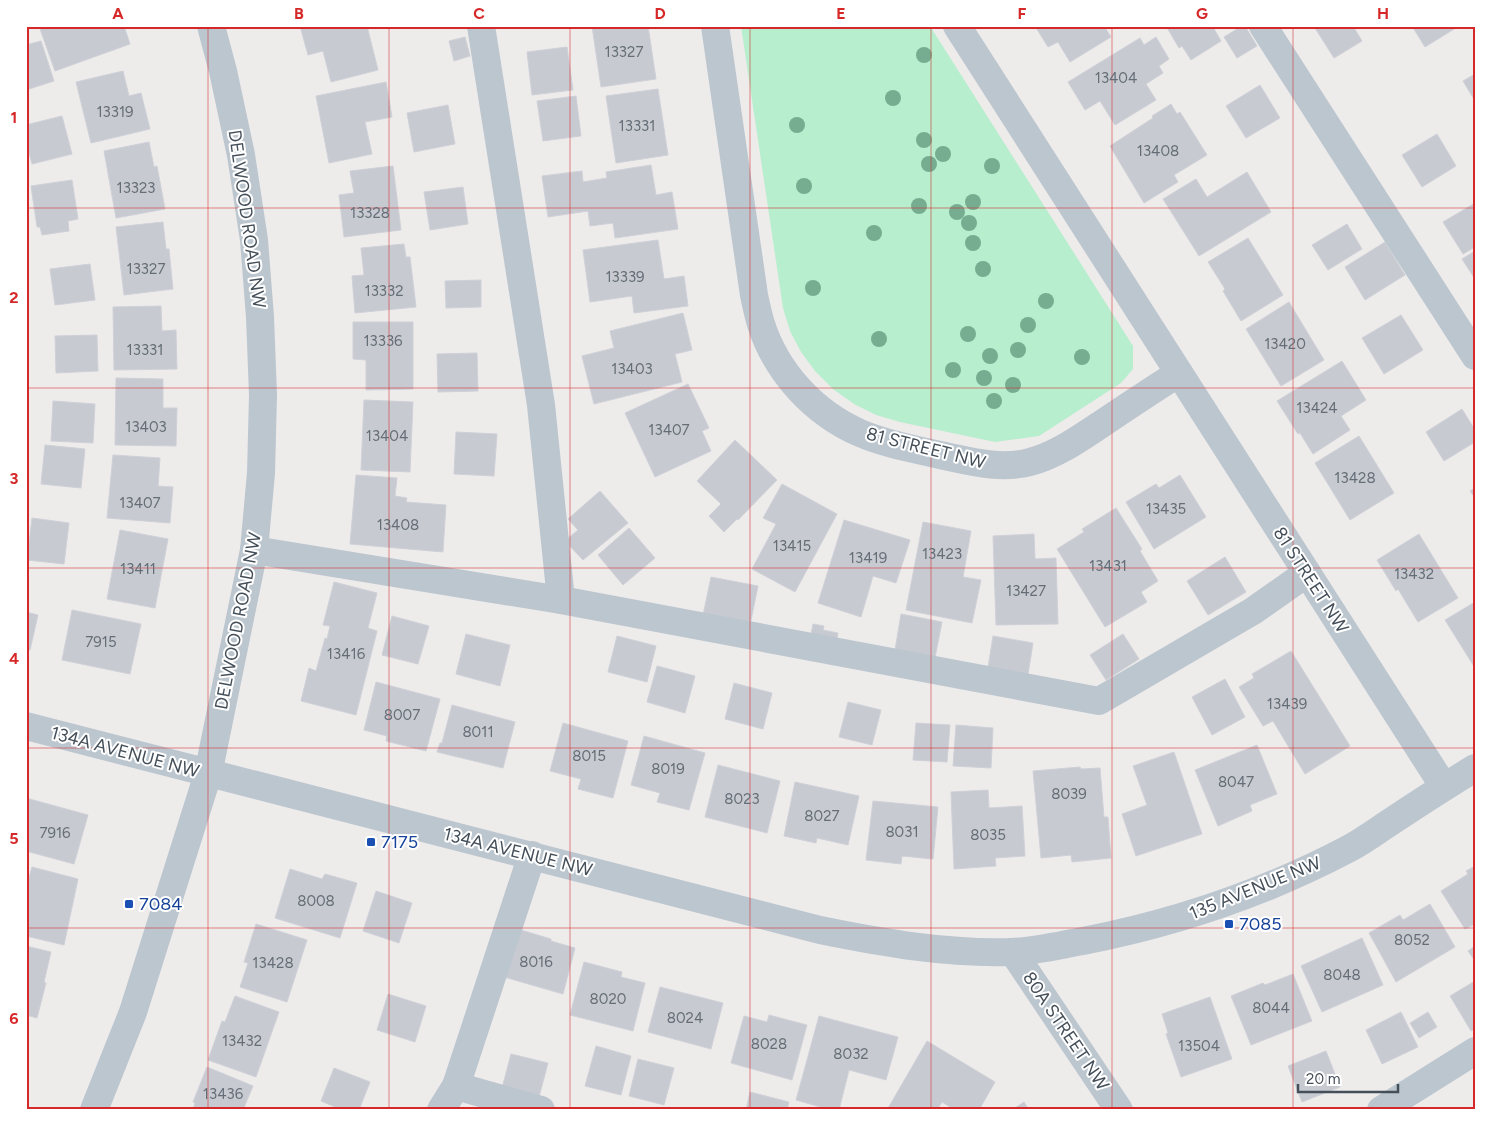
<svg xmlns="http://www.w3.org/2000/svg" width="1501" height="1136" viewBox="0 0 1501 1136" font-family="Figtree,sans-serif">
<rect width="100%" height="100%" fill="#eeebeb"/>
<path fill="#b7eecd" d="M741,26h189l203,320v23l-12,14 -82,53 -44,6 -95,-20 -24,-7 -22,-11 -21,-15 -18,-18 -14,-19 -11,-21 -7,-23z"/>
<g fill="#c8cad1" stroke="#cfd1d8">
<path d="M39,26h85l6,18 -75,27z"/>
<path d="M300,26h67l11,44 -47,12 -8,-31 -15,4z"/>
<path d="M592,26h56l8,53 -55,8z"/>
<path d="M1035,26h69l7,11 -41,25 -12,-20 -10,5z"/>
<path d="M1166,26h48l-1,1 8,14 -30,19 -9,-14 -3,2z"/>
<path d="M1242,26h3l12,20 -20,12 -13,-21z"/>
<path d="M1318,26h35l9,15 -28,17 -19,-30z"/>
<path d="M1412,26h47l-34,21z"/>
<path d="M465,37l5,19 -16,5 -5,-20z"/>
<path d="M1156,37l13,22 -10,7 4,7 -17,11 10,16 -41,25 -15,-24 -15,9 -17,-28 72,-44 4,7z"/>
<path d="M41,41l13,40 -28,9v-45z"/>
<path d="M567,47l6,43 -41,5 -5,-43z"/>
<path d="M123,71l6,25 12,-3 9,36 -59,14 -15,-61z"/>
<path d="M1475,74v27l-12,-20z"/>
<path d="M386,82l6,35 -27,5 7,32 -43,9 -13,-67z"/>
<path d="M1260,85l20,33 -34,20 -20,-32z"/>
<path d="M658,89l10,66 -52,8 -10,-67z"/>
<path d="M576,96l5,40 -38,5 -6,-40z"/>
<path d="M1171,104l6,10 3,-2 27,43 -33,20 4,7 -34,21 -34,-57 43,-28 -1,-2z"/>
<path d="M448,105l7,39 -41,8 -7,-39z"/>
<path d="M62,116l10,38 -40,10 -6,-23v-16z"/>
<path d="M1437,134l19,32 -34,21 -20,-32z"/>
<path d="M149,142l5,25 3,-1 8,43 -49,9 -12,-67z"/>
<path d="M651,165l5,30 16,-3 6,37 -63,9 -2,-15 -23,3 -2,-15 -40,6 -6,-41 40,-5 1,11 24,-4 -1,-6z"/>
<path d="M393,166l8,64 -57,7 -5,-42 15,-2 -4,-22z"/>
<path d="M1247,172l24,40 -72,44 -36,-57 33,-20 11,18z"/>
<path d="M72,180l6,39 -10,2 1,10 -27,4 -2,-8h-3l-6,-41z"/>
<path d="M463,187l5,37 -38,6 -6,-38z"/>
<path d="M1475,203v44l-12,7 -20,-32z"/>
<path d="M163,222l3,27h3l4,40 -49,6 -8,-68z"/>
<path d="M1347,224l15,25 -34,21 -16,-25z"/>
<path d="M1248,238l35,57 -42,26 -18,-30 2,-2 -17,-27z"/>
<path d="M658,240l6,39 20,-3 4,30 -54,7 -2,-17 -42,6 -7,-52z"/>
<path d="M1385,242l20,33 -40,25 -20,-33z"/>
<path d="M404,244l2,13h4l6,50 -61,6 -3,-37 12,-1 -3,-27z"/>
<path d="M1475,251v28l-13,-20z"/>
<path d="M90,264l5,36 -40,5 -5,-36z"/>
<path d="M481,280v27l-35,1 -1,-27z"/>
<path d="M1289,302l35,58 -43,26 -35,-57z"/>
<path d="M161,306l1,25 14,-1 1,39 -63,1 -1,-63z"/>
<path d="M683,313l9,37 -17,4 7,28 -88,22 -12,-48 32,-8 -4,-17z"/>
<path d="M1401,315l22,35 -39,24 -22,-36z"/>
<path d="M353,322h60v67l-47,1v-30l-13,-1z"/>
<path d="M97,335l1,36 -42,2 -1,-37z"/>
<path d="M477,353l1,38 -40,1 -1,-38z"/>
<path d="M1342,361l24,39 -25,16 9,14 -37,24 -13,-21 -2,1 -21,-33z"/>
<path d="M116,378l47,1v29h14l-1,38 -61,-1z"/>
<path d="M688,384l21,44 -7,3 9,20 -56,26 -30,-64z"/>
<path d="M364,400l49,2 -3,70 -49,-2z"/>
<path d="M53,401l42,3 -2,39 -42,-2z"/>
<path d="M1462,409l13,21v12l-31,19 -18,-29z"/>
<path d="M456,432l41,2 -3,42 -40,-2z"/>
<path d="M1359,436l35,57 -44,27 -35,-57z"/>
<path d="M735,440l42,40 -39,40 -1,-1 -13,13 -15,-16 12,-12 -24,-23z"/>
<path d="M45,445l40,4 -4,39 -40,-4z"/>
<path d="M113,455l47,3 -2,28 15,1 -3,36 -63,-5z"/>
<path d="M356,475l41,3 -2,18 12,2 -1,4 40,3 -3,47 -93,-8z"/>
<path d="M1180,475l26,42 -52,32 -28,-47 30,-18 3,4z"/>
<path d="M782,484l55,30 -42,78 -43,-23 24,-45 -13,-6z"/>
<path d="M1475,488v10l-5,-7z"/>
<path d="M600,491l28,32 -45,37 -18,-19 13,-11 -10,-11z"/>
<path d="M1116,508l26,41 -2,2 18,30 -17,11 6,10 -42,25 -48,-78 27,-17 -2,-3z"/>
<path d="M32,518l37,5 -5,41 -37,-4z"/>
<path d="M844,520l66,20 -14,43 -23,-7 -12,41 -43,-14z"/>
<path d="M923,522l48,9 -8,46 18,3 -9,43 -66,-13z"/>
<path d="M629,528l26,30 -32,27 -25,-30z"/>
<path d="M120,530l48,9 -13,69 -48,-9z"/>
<path d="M1034,534l1,25 21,-1 2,66 -62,1 -3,-89z"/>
<path d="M1419,534l39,64 -40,24 -20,-33 -2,2 -19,-31z"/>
<path d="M1225,557l21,35 -38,23 -21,-34z"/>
<path d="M711,577l47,9 -9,44 -47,-10z"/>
<path d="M334,582l43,11 -9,35 9,3 -21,84 -55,-14 8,-33 7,3 9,-33 2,1 3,-13 -7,-1z"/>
<path d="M1475,602v66l-30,-48z"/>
<path d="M72,610l69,14 -11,50 -68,-14z"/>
<path d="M26,612l12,3 -8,35h-4z"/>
<path d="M901,614l41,8 -8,41 -40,-7z"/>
<path d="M392,616l37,10 -11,38 -36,-9z"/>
<path d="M813,624l11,2 -1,4 15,3 -2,11 -26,-5z"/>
<path d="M466,634l44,11 -10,41 -44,-12z"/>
<path d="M1123,634l16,25 -33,21 -16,-25z"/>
<path d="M617,636l39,10 -9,36 -39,-10z"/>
<path d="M993,636l40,7 -6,38 -40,-7z"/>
<path d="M1291,651l59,95 -45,28 -32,-53 -10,5 -24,-39 15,-9 -2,-4z"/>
<path d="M657,666l38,10 -10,37 -38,-11z"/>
<path d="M1225,679l20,38 -33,18 -20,-38z"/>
<path d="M376,682l64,17 -14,52 -40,-10 1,-5 -23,-6z"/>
<path d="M734,683l38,10 -9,36 -38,-10z"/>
<path d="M848,702l33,8 -9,35 -33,-8z"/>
<path d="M452,705l63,17 -12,46 -66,-16 3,-9h2z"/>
<path d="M563,723l65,18 -15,57 -35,-9 3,-10 -31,-8z"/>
<path d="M916,723l34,2 -3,37 -34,-2z"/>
<path d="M956,725l37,3 -2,40 -38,-2z"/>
<path d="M644,736l61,17 -16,57 -32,-8 3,-9 -29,-8z"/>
<path d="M1257,745l20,49 -27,11 2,6 -34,15 -23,-56z"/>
<path d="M1174,752l28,82 -66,22 -14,-42 25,-9 -14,-39z"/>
<path d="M718,765l62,16 -13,52 -62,-16z"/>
<path d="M1080,767l1,2 19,-1 4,49h4l3,41 -39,4 -1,-7 -30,3 -8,-87z"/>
<path d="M795,782l64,14 -11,49 -31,-7 -1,5 -32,-7z"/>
<path d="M988,790l1,18 33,-2 3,50 -30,2 1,8 -42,3 -3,-77z"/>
<path d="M26,798l62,17 -14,49 -48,-13z"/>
<path d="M873,801l65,6 -5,52 -31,-3 -1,8 -35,-4z"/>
<path d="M1475,866v58l-10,5 -24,-38 27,-17 -2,-3z"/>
<path d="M32,867l46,12 -14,66 -38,-9v-48z"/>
<path d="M290,869l32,10 3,-5 32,9 -17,55 -65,-20z"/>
<path d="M376,891l36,12 -13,40 -36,-12z"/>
<path d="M1430,904l25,43 -59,35 -27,-49 31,-18 3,5z"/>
<path d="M256,924l51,16 -20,62 -47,-15 8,-24 -4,-1z"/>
<path d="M511,927l40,12v2l24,7 -12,46 -66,-19z"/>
<path d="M1362,938l21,47 -61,27 -21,-46z"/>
<path d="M26,946l25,6 -7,30 2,1 -9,35 -11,-3z"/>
<path d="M1475,946v15l-7,-10z"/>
<path d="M584,962l38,10 -1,5 24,6 -12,48 -63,-16z"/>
<path d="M1293,974l19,47 -61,24 -20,-49 32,-13 2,2z"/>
<path d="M1475,981v48l-4,2 -21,-35z"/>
<path d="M660,987l63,16 -12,46 -63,-17z"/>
<path d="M388,994l38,12 -11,36 -38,-12z"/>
<path d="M235,996l44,16 -23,65 -48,-17 14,-39 3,1z"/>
<path d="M1210,997l22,62 -51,18 -15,-43 2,-1 -6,-19z"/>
<path d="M1401,1012l17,35 -36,17 -16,-34z"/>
<path d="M1428,1012l9,15 -18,11 -9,-15z"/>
<path d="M769,1015l38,10 -15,55 -61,-17 13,-47 23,6z"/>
<path d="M819,1016l79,21 -12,43 -37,-10 -10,40h-8l-35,-10z"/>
<path d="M927,1041l68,41 -16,28h-24l-13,-8 -5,8h-50z"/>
<path d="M596,1046l35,10 -10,39 -36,-9z"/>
<path d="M1326,1051l14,36 -38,15 -14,-36z"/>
<path d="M511,1054l37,9 -9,34 -37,-9z"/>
<path d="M638,1059l36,9 -10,37 -35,-9z"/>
<path d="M207,1067l46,19 -10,24h-50l2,-7 -2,-1z"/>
<path d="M334,1068l36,14 -11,28h-17l-21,-9z"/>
<path d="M750,1092l39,10 -2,8h-41z"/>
<path d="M1024,1102l5,8h-17z"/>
</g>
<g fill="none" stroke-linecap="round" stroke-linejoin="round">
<g stroke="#bcc6cf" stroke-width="28">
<path d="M481,26l60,379 20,195 538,101 154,-90 54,-38"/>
<path d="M715,26l39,269c2,9 4,20 7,29 15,48 53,89 99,109 25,11 54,16 80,22 29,6 60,15 90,7 27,-7 50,-24 73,-39 25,-17 51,-34 76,-50"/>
<path d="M957,26l487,761"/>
<path d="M1263,26l212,330"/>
<path d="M254,550l307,50"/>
<path d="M26,726l794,204c64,13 127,24 192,22 23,-1 48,-7 71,-11 93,-18 184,-49 267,-93 15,-8 28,-18 42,-27 27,-18 55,-36 83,-53"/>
<path d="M1013,952l106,158"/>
<path d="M456,1086l85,24"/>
<path d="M94,1110l39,-98 75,-238 46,-224 7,-77 2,-78 -3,-78 -6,-77 -13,-85 -18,-84 -12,-45"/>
<path d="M441,1110l15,-24 76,-231"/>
<path d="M1381,1110l94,-59"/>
</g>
</g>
<g fill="#76ad91">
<circle cx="924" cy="55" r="8"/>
<circle cx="893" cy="98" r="8"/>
<circle cx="797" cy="125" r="8"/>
<circle cx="924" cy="140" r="8"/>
<circle cx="943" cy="154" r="8"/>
<circle cx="929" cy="164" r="8"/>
<circle cx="992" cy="166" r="8"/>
<circle cx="804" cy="186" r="8"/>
<circle cx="973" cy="202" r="8"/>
<circle cx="919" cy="206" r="8"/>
<circle cx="957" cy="212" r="8"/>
<circle cx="969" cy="223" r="8"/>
<circle cx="874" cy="233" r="8"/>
<circle cx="973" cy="243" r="8"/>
<circle cx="983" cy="269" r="8"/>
<circle cx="813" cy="288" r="8"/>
<circle cx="1046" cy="301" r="8"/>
<circle cx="1028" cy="325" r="8"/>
<circle cx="968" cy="334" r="8"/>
<circle cx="879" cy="339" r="8"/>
<circle cx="1018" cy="350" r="8"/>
<circle cx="990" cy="356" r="8"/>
<circle cx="1082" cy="357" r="8"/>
<circle cx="953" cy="370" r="8"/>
<circle cx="984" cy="378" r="8"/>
<circle cx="1013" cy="385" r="8"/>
<circle cx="994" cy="401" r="8"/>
</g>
<path fill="none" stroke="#d62828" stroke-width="1" stroke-opacity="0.55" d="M208,26v1084M389,26v1084M570,26v1084M750,26v1084M931,26v1084M1112,26v1084M1293,26v1084M26,208h1449M26,388h1449M26,568h1449M26,748h1449M26,928h1449"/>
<g fill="#1a4fb4" stroke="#fff" stroke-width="2">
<rect x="366" y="837" width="10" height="10" rx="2.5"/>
<rect x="124" y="899" width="10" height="10" rx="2.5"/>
<rect x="1224" y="919" width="10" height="10" rx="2.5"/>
</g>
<g text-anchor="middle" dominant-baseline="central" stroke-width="4" stroke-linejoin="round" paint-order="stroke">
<g font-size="15" fill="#656e77">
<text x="624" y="52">13327</text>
<text x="1116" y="78">13404</text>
<text x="115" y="112">13319</text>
<text x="637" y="126">13331</text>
<text x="1158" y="151">13408</text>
<text x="136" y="188">13323</text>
<text x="370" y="213">13328</text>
<text x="146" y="269">13327</text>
<text x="625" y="277">13339</text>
<text x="384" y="291">13332</text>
<text x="383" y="341">13336</text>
<text x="1285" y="344">13420</text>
<text x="145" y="350">13331</text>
<text x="632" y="369">13403</text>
<text x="1317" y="408">13424</text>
<text x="146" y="427">13403</text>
<text x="669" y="430">13407</text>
<text x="387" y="436">13404</text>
<text x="1355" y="478">13428</text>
<text x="140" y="503">13407</text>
<text x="1166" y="509">13435</text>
<text x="398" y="525">13408</text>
<text x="792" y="546">13415</text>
<text x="942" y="554">13423</text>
<text x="868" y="558">13419</text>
<text x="1108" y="566">13431</text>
<text x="138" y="569">13411</text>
<text x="1414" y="574">13432</text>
<text x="1026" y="591">13427</text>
<text x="101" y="642">7915</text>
<text x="346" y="654">13416</text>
<text x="1287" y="704">13439</text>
<text x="402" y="715">8007</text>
<text x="478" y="732">8011</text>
<text x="589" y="756">8015</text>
<text x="668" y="769">8019</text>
<text x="1236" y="782">8047</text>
<text x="1069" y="794">8039</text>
<text x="742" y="799">8023</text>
<text x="822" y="816">8027</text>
<text x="902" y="832">8031</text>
<text x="55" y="833">7916</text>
<text x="988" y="835">8035</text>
<text x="316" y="901">8008</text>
<text x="1412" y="940">8052</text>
<text x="536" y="962">8016</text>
<text x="273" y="963">13428</text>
<text x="1342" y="975">8048</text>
<text x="608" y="999">8020</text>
<text x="1271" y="1008">8044</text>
<text x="685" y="1018">8024</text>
<text x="242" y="1041">13432</text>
<text x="769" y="1044">8028</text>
<text x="1199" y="1046">13504</text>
<text x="851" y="1054">8032</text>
<text x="223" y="1094">13436</text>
</g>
<g font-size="18" fill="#444f59" stroke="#fff">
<text transform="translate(247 219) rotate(82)">DELWOOD ROAD NW</text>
<text transform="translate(926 448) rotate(14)">81 STREET NW</text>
<text transform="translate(1311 580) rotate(57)">81 STREET NW</text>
<text transform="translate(238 621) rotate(-79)">DELWOOD ROAD NW</text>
<text transform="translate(125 752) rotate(15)">134A AVENUE NW</text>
<text transform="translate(518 852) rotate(14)">134A AVENUE NW</text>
<text transform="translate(1255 888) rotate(-22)">135 AVENUE NW</text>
<text transform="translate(1066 1031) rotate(56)">80A STREET NW</text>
</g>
<g font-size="18" fill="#164399" stroke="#fff" text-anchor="start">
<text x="381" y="842">7175</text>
<text x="139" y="904">7084</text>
<text x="1239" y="924">7085</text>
</g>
</g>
<rect width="1501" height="1136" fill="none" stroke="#ffffff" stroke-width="55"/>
<path d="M1298 1084v8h100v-8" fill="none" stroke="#444f59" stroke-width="2.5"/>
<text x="1306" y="1084" font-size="15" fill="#444f59" stroke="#ffffff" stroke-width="4" paint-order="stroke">20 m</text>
<rect x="28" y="28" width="1446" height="1080" fill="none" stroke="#d62828" stroke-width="2"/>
<g font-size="16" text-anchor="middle" font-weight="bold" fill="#d62828">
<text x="118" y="19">A</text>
<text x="299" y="19">B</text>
<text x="479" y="19">C</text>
<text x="660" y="19">D</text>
<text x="841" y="19">E</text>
<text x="1022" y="19">F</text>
<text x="1202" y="19">G</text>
<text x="1383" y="19">H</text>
<text x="14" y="123">1</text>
<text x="14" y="303">2</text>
<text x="14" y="484">3</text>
<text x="14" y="664">4</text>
<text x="14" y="844">5</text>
<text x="14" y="1024">6</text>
</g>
</svg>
